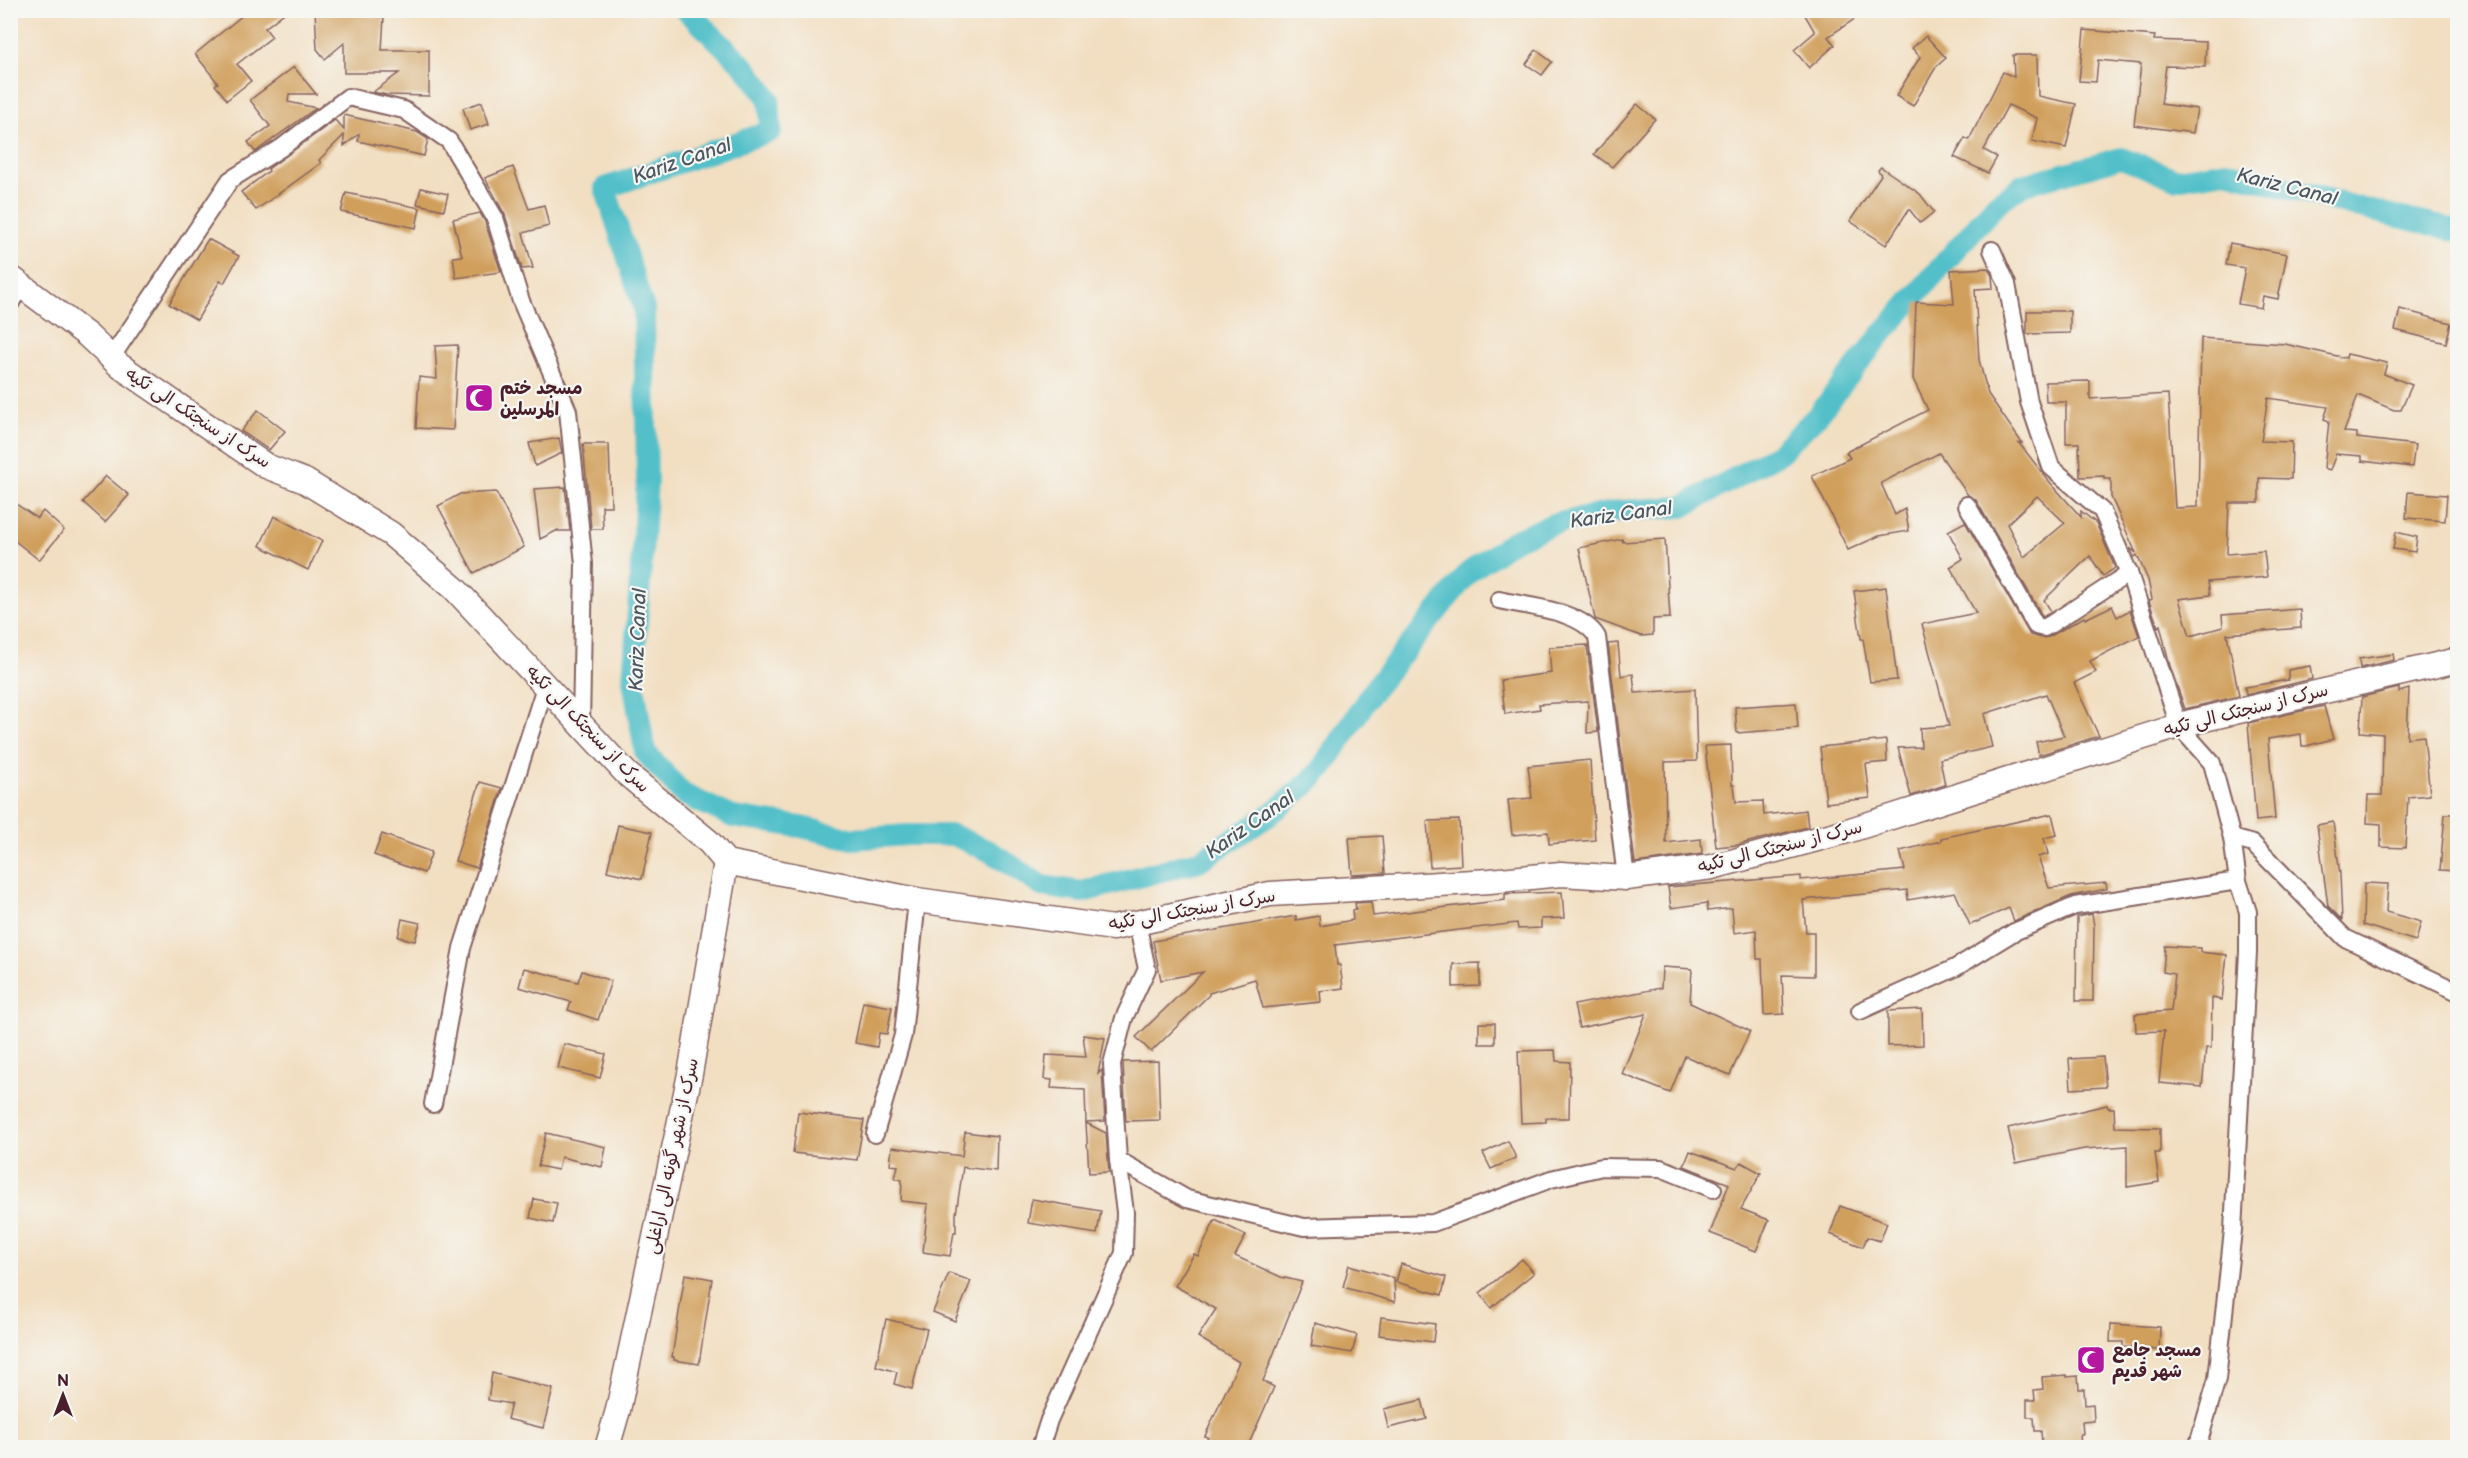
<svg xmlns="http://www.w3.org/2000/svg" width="2468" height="1458" viewBox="0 0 2468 1458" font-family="'Balsamiq Sans','Playpen Sans Arabic',sans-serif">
<rect width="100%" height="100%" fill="#f6f6f2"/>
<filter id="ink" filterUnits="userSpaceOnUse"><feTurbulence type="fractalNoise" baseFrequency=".0167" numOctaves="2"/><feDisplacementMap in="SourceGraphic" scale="12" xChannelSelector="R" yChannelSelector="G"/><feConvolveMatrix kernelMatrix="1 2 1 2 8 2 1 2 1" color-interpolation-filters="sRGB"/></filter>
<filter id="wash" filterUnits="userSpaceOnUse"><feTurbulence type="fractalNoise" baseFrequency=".008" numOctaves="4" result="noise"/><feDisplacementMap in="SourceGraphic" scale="24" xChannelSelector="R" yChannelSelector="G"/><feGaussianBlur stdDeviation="1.35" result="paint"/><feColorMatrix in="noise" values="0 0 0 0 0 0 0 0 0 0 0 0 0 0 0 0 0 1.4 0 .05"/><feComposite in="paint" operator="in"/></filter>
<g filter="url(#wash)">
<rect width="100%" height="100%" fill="#f2dfc2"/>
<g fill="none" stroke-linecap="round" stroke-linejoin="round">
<path stroke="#52c0c9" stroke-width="22" d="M686,10l58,56 25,33 2,32 -166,57 39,121 3,173 -14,198 12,72 38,42 50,23 68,10 52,12 54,-4h46l38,17 51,34 40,6 117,-31 68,-44 40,-33 15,-15 51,-79 96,-118 44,-31 40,-17 65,-13 64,-4 96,-53 40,-39 63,-80 115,-131 26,-19 99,-27 55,21 50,-8 130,36 102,24"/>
</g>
<g id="blocks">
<g fill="#d09f5c" fill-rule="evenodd">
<path d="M249,10h39l-23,18 7,9 -35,27 14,17 -24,19 -12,-15 3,-2 -23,-29z"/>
<path d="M315,10h55v6l14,1 -2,33h47v46l-42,-1 -14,-3 26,-19h-55v-30l-19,16 -8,-10z"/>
<path d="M1802,10h66l-40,27 7,8 -26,23 -15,-18 21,-18z"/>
<path d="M2084,30l71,6 -1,4 52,2 -1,25 -39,-1 -5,38 36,5 -4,24 -59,-8 7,-61 -43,-4 -2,22 -17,-1z"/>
<path d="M1926,36l20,22 -10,9 -23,39 -17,-10 24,-39 -8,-9z"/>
<path d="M1536,50l16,12 -10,13 -16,-11z"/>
<path d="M2013,55h24l1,41 38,8 -10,44 -34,-7 5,-23 -29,-13 -24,45 13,7 -9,16 -34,-16 11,-19 4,2 34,-68 11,5z"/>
<path d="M294,67l22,27h-27l-1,8 28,6 -61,44 -7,-10 22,-16 -20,-26z"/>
<path d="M482,102l7,22 -19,6 -7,-22z"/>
<path d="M1637,104l18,15 -43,48 -18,-13z"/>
<path d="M344,115l73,17 11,7 -4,17 -66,-15 1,-7 -15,12v-11l-25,25 2,3 -65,47 -15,-18 28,-21 -1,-2 67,-49 9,10z"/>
<path d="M513,167l16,42 15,-4 5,21 -26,7 10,35 -11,1 -17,-54 -20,-37z"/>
<path d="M1881,167l39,27 14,18 -14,11 -11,-14 -23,36 -36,-24 31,-46 -3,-5z"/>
<path d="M421,188l27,6 -4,16 -27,-6z"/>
<path d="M346,193l74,15 -4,20 -75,-16z"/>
<path d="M480,213l5,9 16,50 -45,6 -3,-21 9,-1 -9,-37z"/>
<path d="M208,239l31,17 -15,27 -4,-2 -23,39 -28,-16z"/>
<path d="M2230,243l57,11 -9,45 -15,-3 -2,12 -23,-4 7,-36 -19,-3z"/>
<path d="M1988,268l4,8 1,12 -18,1 4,71 9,34 34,49h-3l29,37 33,37v-6l15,12 19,45 -12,8 -13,-20 -46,44 7,11 -8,6 -67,-117 -8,-5 -29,-42 -58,30 14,32 10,-6 4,22 -30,5 -31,14 -36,-74 38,-18 -4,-6 82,-42 -15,-31 3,-77 38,2 -3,-34zM2037,496l28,27 -41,34 -17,-33z"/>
<path d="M2400,309l51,14 -5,20 -51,-13z"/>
<path d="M2027,311h43v22l-43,1z"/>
<path d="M2201,338l84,6 61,14 1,-4 40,9 -3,11 28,11 -11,25h-7l-36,-15 -14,37 13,1v5l58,7 -3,22 -50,-6v-5l-26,-2 -6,16 -6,-2 5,-47 -5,-2 4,-12 -60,-9 -7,43 31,1 -1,37 -32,-1v25h-30l-2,51 37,-3 3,26 -59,5 2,13 -31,4 11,37 33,-9 -1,-12 78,-6 1,19 -74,6 12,62 -54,13 -15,-43 -10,-41 -2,2 -9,-26 3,-2 -4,-19 -11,-25 -3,2 -4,-9 6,5 -25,-56v-18h-7v-3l-24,1 -1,-34h-13v-41h-20l-1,-20 45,-1v18l78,-5 7,114 23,-1z"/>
<path d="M458,345l-5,85 -37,-2 3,-51 18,2 -2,-33z"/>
<path d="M258,410l27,21 -16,19 -28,-19z"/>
<path d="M559,438l3,15 -27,13 -6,-23z"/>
<path d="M583,444h26l2,62h-9l1,23h-12z"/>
<path d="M106,476l23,19 -24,27 -22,-20z"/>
<path d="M565,487l5,44h-12v-1l-18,9 -6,-50z"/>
<path d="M496,492l28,55 -50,26 -36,-67 22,-12z"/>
<path d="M2408,492l39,3 -2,26 -39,-3z"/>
<path d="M10,500l27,18 6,-7 21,19 -25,30 -29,-23z"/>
<path d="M274,516l48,25 -14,29 -48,-24z"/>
<path d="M1965,522l65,113 11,3 8,-1 35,-20 1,2 27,-13 5,11 13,-7 9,26 -49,25 6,11 -22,11 25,53 -60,19 -3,-13 28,-6 -18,-42 -62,20 8,33 -52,12 5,26 -34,11 -13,-48 23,-1 -1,-19 29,-2 -27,-102 54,-11 -26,-46 13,-8 -15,-28z"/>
<path d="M2396,532l21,5 -2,15 -22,-3z"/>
<path d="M1622,539l1,3 42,-3 5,79 -17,1v16l-12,1 -46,-17 -16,-71z"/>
<path d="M1886,587l11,93 -27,2 -7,-43h-2l-7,-48z"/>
<path d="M1618,643l3,33 12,-2 2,19 60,-4 2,72 -32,1 1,81 35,-4 1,15 -67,9 -27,-219z"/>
<path d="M1587,645l11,87 -11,1 1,-32 -49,3 1,5 -35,5 -4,-34 50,-7 -2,-26z"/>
<path d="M2393,654l1,6 -34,8 -1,-9z"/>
<path d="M2310,666l2,13 -66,16 -1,-8 43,-7v-10z"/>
<path d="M2399,688v4l10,-3 -2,49 17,-2 6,59 -22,2 -3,51 -24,-1v-23l-14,-1 1,-28h14l1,-61 -23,-2 2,-35z"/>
<path d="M1796,703l2,25 -61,5 -2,-26z"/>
<path d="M2324,706l9,33 -31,8 -1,-13 -33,5 7,80 -19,2 -8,-98z"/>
<path d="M1886,740l1,22 -21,2 4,34 -44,5 -6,-56z"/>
<path d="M1731,745l1,40h2l2,17 27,-1 1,14 42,-5 2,17 -71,18 -21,2 -11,-101z"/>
<path d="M1590,760l5,80 -46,4 -1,-12 -36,3 -4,-35 24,-2 -4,-32z"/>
<path d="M480,782l22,6 -25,80 -22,-7z"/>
<path d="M2052,814l5,21 -13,3 4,16 -10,3 11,31 57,-5 1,6 -36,7 -57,25 -5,-13 -39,17 -15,-33 -47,8 -1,-10 -104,10 3,32h8v44l-32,-1 2,39 -20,1 -2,-56h-5l-1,-29 -22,3 -2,-25 -24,3 -1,-8 -36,5 -3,-21 133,-11v4l104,-10 -5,-19 41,-10v-3z"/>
<path d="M2445,814h12v57l-17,-1z"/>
<path d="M1459,820l2,45 -31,2 -3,-46z"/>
<path d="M2333,822l7,52 2,46 -14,-14 -11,-81z"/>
<path d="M618,825l34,7 -10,47 -35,-8z"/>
<path d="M382,834l50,18 -8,21 -50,-18z"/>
<path d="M1382,836l3,37 -33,2 -3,-37z"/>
<path d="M2364,883l24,1 -2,28 35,10 -5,19 -53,-16z"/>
<path d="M1562,892l2,26 -23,1v9l-23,1 -1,-6 -182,22 2,20h3l3,23 -23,3 1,11 -58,6 -8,-29 -46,14v2l-58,57 -15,-15 67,-65 -42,8 -8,-39 143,-25v4l23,-4 1,10 33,-6 -1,-10 4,-1 -1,-6 16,-1 2,14 132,-16v-6z"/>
<path d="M2092,914l2,12 -1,75h-17l1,-84z"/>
<path d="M402,919l18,4 -5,18 -17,-4z"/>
<path d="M2165,946l35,2v4l27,3 -5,45 -10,-2 -1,50h-5l-4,39 -43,-4 5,-52 -28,1 -1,-18 36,-3 4,-37 -12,-2z"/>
<path d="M1480,963v23l-27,1v-23z"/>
<path d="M1662,967l30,2 -2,34 60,28 -20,44 -45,-19 -15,37 -48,-19 24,-60 -67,14 -5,-23 87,-17z"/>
<path d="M524,968l54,14 4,-11 29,10 -13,39 -30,-10 3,-8 -52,-15z"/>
<path d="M863,1002l29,5 -5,27 -8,-1 -2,14 -22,-4z"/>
<path d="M1922,1009l1,36 -35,1v-35z"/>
<rect x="1479" y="1023" width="16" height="21"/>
<path d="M1083,1035l22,3 -7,36 4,-4 3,51 -19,1 -1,-32 -34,-2 1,-8 -8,-1 2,-24 40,2z"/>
<path d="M564,1044l42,10 -6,24 -42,-10z"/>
<path d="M1555,1050l1,11 14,1 -1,56h-23v4l-25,1 -3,-72z"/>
<path d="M2103,1057l3,30 -35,2 -2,-30z"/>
<path d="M1158,1061l2,59 -34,1 -3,-59z"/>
<path d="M2107,1105l1,3h6l1,19 45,1v25h-5l4,29 -32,5v-41l-43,3 -68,14 -8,-35z"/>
<path d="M798,1112l66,8 -7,40 -64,-7z"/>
<path d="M1086,1123l20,10 3,39 -20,1z"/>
<path d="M965,1132l32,4 -1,35 -33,-4 -7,47v18h-2l-4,24 -27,-4 5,-48 -27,-3 1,-21 -7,-2 3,-12 -8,-1 2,-18 70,9z"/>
<path d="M546,1133l60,14 -4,20 -41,-10 -3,13 -20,-4z"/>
<path d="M1508,1141l8,17 -25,11 -8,-16z"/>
<path d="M1690,1151l47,17 4,-6 20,11 -20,36 28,11 -13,31 -46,-18 19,-49 -45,-18z"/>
<path d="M534,1199l23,4 -4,20 -23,-5z"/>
<path d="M1032,1199l69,12 -4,23 -69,-11z"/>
<path d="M1840,1206l47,17 -7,18 -13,-4 -4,10 -33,-13z"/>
<path d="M1215,1220l31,15 -11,21 46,21 21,5 -39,99 11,6 -27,61h-43l4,-11 -3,-1 34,-74 -41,-25 18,-28 -41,-23 19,-32 4,2z"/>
<path d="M1522,1259l12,14 -43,35 -11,-15z"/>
<path d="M1401,1264l45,13 -4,18 -46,-13z"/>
<path d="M1349,1265l45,13 1,24 -52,-15z"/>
<path d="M949,1273l22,8 -16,40 -22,-9z"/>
<path d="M685,1274l27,5 -13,85 -25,-4v-3h-2z"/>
<path d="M1381,1317l54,7 -2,18 -54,-7z"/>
<path d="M886,1319l41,10 -15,60 -18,-5 3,-12 -21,-6z"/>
<path d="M1315,1323l42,12 -5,18 -41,-7z"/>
<path d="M2111,1324l49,3 -1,23 -36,-3v-5h-13z"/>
<path d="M492,1373l61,16 -10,39 -36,-9 4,-15 -23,-4z"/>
<path d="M2067,1375v2l11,-1 1,13h5l1,16 8,-1 1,17 -12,1 1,12h-3l1,14h-29v-4h-10l-1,-13h-6l-1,-14h-7v-17h8l-1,-10 9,-1 -1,-12z"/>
<path d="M1422,1400l5,19 -39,9 -4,-19z"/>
</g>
</g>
</g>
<g filter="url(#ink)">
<use href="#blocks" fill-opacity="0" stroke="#856260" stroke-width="1.5"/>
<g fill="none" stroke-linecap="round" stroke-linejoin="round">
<g stroke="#856260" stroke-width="20">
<g id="street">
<path d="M1992,250l15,34 22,118 22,65 51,44 27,62 50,153 33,37 20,75 6,43 10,31v40l-15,278 -16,149 -20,69"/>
<path d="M10,304l11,-19"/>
<path d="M111,358l119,-178 51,-32 67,-51 56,13 45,31 46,77 26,83 47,110 16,153 -3,161"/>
<path d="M1967,505l69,121 8,2 7,-4 78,-51"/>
<path d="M1499,600c29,7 82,10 98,37l29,241"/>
<path d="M2232,838l21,6 92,94 113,54"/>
<path d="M1860,1011l95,-43 59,-36 61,-26 163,-25"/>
<path d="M433,1104l29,-156 83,-261"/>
<path d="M875,1134l28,-99 14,-135"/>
<path d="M1118,1160l69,39 117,28 129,-4 118,-44 51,-12 59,1 52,21"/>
<path d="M1040,1448l9,-28 75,-167 1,-41 -7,-52 -6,-96 12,-46 23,-49 -10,-46"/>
</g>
</g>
<g stroke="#856260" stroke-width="27">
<g id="secondary">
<path d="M10,277l77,58 33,31 146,100 39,15 86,53 64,55 172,185 82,68 17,20 191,38 196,28 157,-34 220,-13 71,-7 65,4 86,-11 135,-36 344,-109 267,-62"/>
<path d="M607,1448l11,-38 72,-336 36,-212"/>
</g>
</g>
<use href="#street" stroke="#fff" stroke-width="16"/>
<use href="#secondary" stroke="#fff" stroke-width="24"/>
</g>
</g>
<defs>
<g id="mosque-square" transform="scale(1.5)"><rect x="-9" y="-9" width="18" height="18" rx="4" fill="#b5179e" stroke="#f6f6f2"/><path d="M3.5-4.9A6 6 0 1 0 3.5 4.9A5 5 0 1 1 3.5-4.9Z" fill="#fff"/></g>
</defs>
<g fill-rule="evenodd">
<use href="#mosque-square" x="479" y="398"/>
<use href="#mosque-square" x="2091" y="1360"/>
</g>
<g text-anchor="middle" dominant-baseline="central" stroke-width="4.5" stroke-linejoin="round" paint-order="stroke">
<g font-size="18" font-weight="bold" fill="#4a1f2b" stroke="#f6f6f2" text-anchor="start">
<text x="500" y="388">مسجد ختم<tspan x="500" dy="21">المرسلین</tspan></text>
<text x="2112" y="1350">مسجد جامع<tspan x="2112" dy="21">شهر قدیم</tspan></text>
</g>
<g font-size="18" fill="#4a1f2b" stroke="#f6f6f2">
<text transform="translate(198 418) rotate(33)">سرک از سنجتک الی تکیه</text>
<text transform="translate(2246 710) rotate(-14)">سرک از سنجتک الی تکیه</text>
<text transform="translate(588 729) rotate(46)">سرک از سنجتک الی تکیه</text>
<text transform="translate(1780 847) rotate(-14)">سرک از سنجتک الی تکیه</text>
<text transform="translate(1192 910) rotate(-10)">سرک از سنجتک الی تکیه</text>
<text transform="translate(672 1156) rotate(-78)">سرک از شهر گونه الی اراغلی</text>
</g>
<g font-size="20" font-style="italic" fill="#4d5762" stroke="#f6f6f2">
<text transform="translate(682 161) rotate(-19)">Kariz Canal</text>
<text transform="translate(2287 187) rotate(14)">Kariz Canal</text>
<text transform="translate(1621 515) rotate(-8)">Kariz Canal</text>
<text transform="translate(638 640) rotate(-88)">Kariz Canal</text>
<text transform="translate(1250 825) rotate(-35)">Kariz Canal</text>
</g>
</g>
<rect width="2468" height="1458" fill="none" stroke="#f6f6f2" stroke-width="36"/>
<g transform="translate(63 1395)" stroke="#f6f6f2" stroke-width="4.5" paint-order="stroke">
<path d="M0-4.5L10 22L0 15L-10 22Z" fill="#4a1f2b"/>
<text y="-9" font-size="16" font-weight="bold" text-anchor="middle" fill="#4a1f2b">N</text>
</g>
</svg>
